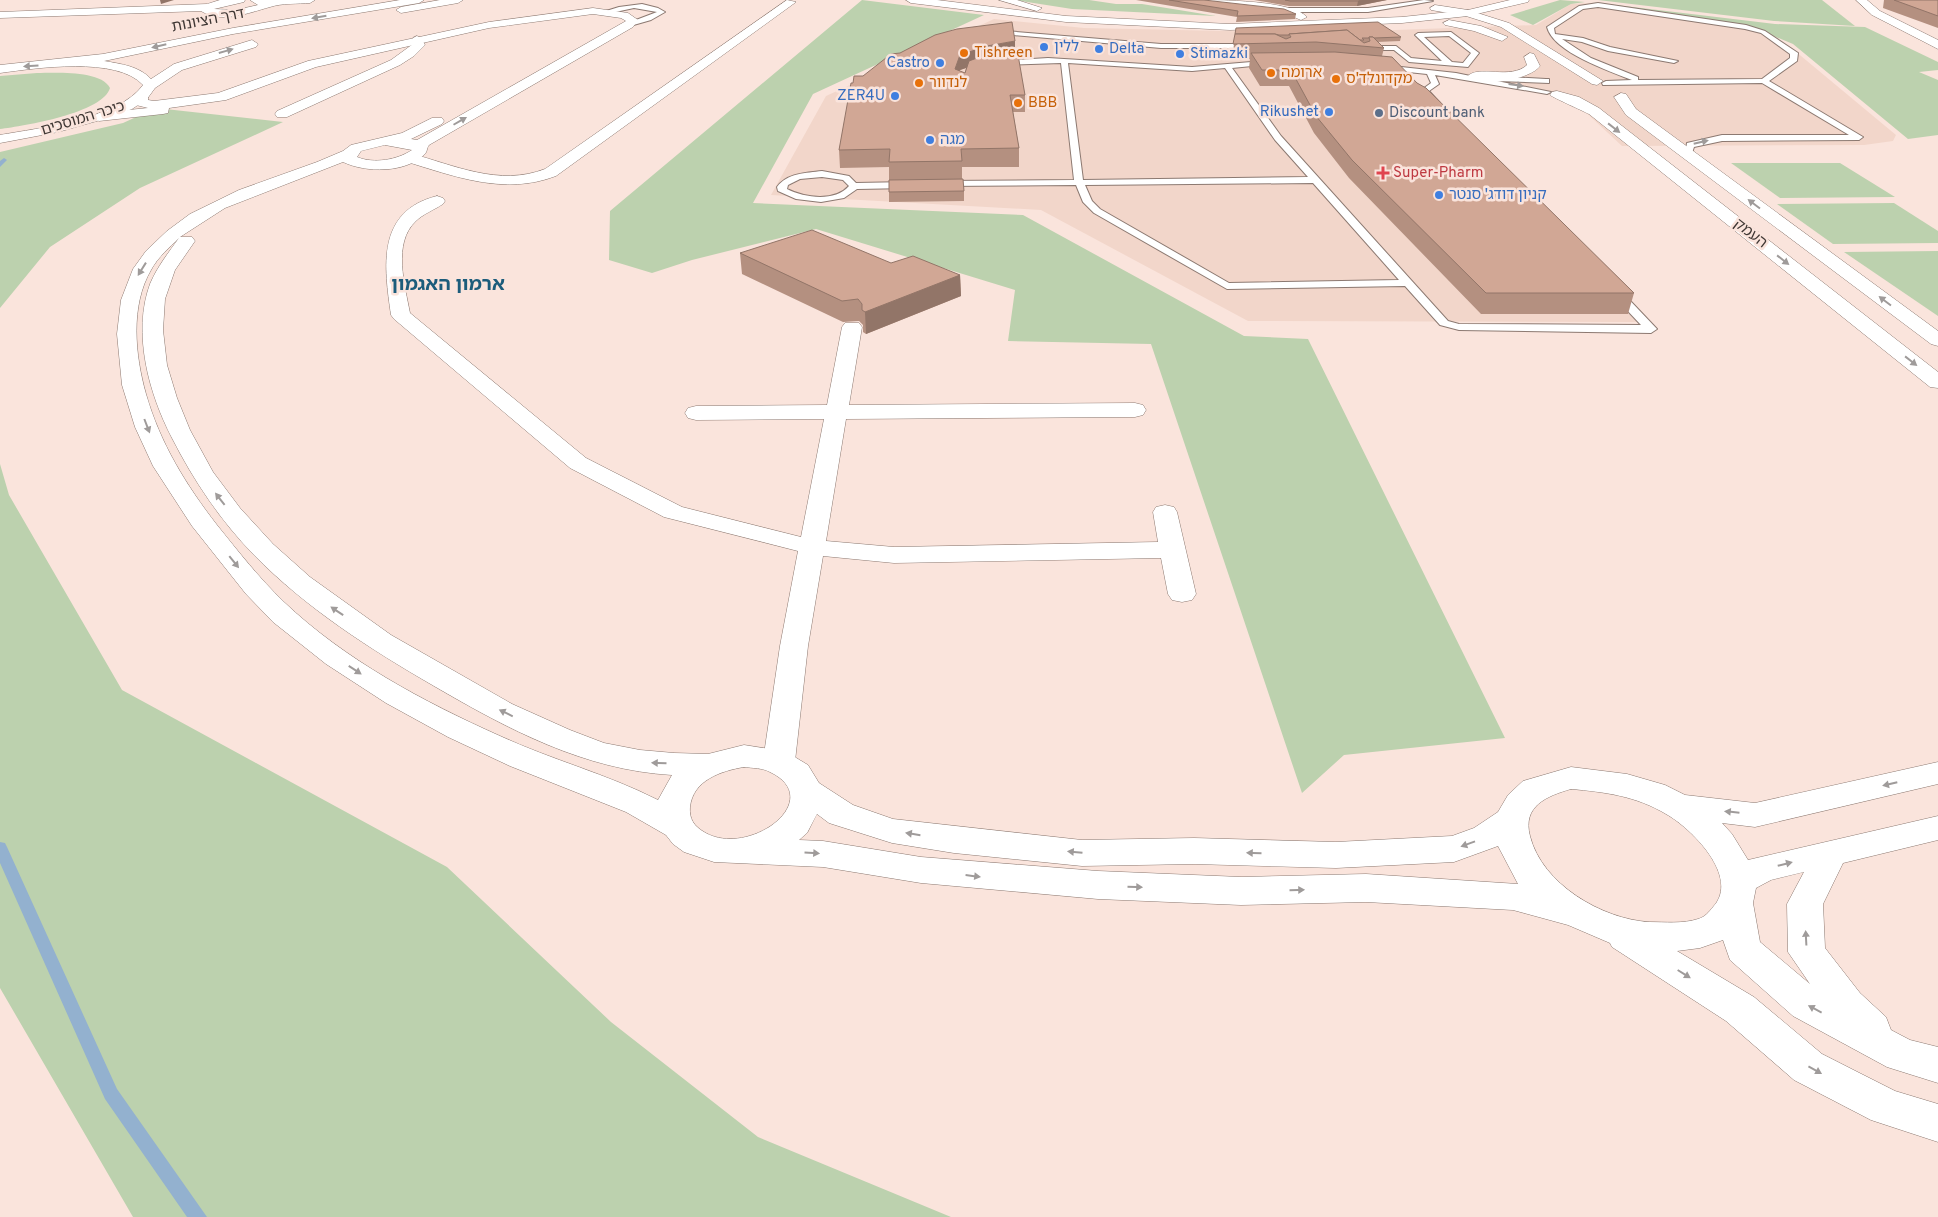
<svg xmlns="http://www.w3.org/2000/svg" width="1938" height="1217" viewBox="0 0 1938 1217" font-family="Overpass,'Noto Sans Hebrew',sans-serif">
<rect width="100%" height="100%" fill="#fae4dc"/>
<path fill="#f2d6ca" d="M1591,3l155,23 43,20 107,89 -3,6 -29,4 -242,1 -57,-53 -166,-22 238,251 -389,-1 -207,-111 -270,-15 55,-99 168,-77 90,9 229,5 223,-8 35,-21z"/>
<g fill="#bcd1ae">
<path d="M862,0l122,15 -171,79 -60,109 270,12 221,121 64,3 197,399 -161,17 -42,38 -151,-449 -143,-3 7,-51 -199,-61 -124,31 -40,13 -43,-13 1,-49z"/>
<path d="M1015,0h74l27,4h26l74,12 -144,-7z"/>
<path d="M1560,0l25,2 -14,2 -38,21 -23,-10z"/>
<path d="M1598,0h224l33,26 -81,-5z"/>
<path d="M1591,2l184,22 90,3 73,35v8l-19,2 19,8v55l-30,4 -115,-95 -46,-19z"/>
<path d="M37,73c18,0 64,-3 73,15 -7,25 -86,38 -110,41v-53z"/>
<path d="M156,108l127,14 -143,66 -90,59 -50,61v-156l123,-29z"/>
<path d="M1731,163h109l55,34 -115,1z"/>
<path d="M1894,203l44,28v12l-105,1 -56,-40z"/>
<path d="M1938,251v65l-94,-64z"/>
<path d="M0,464l9,31 113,195 325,177 164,155 147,115 193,80h-818l-133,-229z"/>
</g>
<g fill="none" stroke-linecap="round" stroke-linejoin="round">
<g fill="#93b1cf" fill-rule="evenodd">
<path d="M4,158l3,2 -7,7v-6z"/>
<path d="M0,842l5,1 2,4 110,242 90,128h-20l-82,-118 -105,-236z"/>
</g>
<g stroke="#8c7971" stroke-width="2">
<g id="lane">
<path d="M1424,0l9,1 -65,11h-82l-3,-2 3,-2h82z"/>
<path d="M1598,3l148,22 19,6 33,22 -1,8 -28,20 94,56 -4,3 -137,1 -28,6 -3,9h-6l2,-13 35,-8h127l-87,-52 -159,2 -1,-2 4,-2 26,-1c-23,-9 -79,-28 -85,-53l32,-21zM1598,7l147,22 16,4 29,21v4l-28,21 -124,1v-3l-47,-19 -29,-19 20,3 26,9 66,12 4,-2 -68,-14 -27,-9 -28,-4 -1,-6 29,-19z"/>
<path d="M642,4l16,4 7,4 -14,8 -21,6 -2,-3 29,-11 -23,-4 -28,6 -3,-2 16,-5z"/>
<path d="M993,30l168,14h94l4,2 -4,2h-94l-170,-15z"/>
<path d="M1451,32l28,21 -11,14 -59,-5 -15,-12h-32l-4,-2 4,-2h34l15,12 31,3 -27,-26 3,-2zM1449,36l22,17 -8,10 -11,-1 -28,-25z"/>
<path d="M1048,58l144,9 83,-7v4h-3l-40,4 49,68 167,185 11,3 182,1 -32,-34 6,-3 4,1 38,40 -6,4 -192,-3 -19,-5 -35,-39 -178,3 -133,-76 -11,-11 -7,-17 -138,1 -2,-2 5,-3 133,-1 -13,-117 -64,2 -4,-2 4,-2zM1068,63l124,8 33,-3 50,72 33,37 -225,3zM1313,183l86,97 -170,3 -129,-74 -8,-8 -7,-16z"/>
<path d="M1383,65l73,8 29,6 3,-3 58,3h3v4l-52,-2 54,11 -4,2 -112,-19 4,9 -10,7 11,12 -4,2 -16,-14 11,-8 -4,-9 -47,-5v-4z"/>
<path d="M822,171l27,5 7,7 53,-1 5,3 -5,3 -52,1 -13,9 -23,4 -25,-3 -18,-8 -1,-4c10,-14 29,-14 45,-16zM822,177l21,3 6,6c-14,16 -44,12 -62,3l1,-4 12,-6z"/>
</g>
</g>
<g stroke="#8c7971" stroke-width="1">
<g id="street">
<path d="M220,0h25l-1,2 -30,7 22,1 22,-5 -8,-5h65l-5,3c-12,1 -28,0 -40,4 -22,6 -48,17 -69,4l-201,7v-6l207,-8z"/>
<path d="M787,0l9,2 -240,174c-52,20 -102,0 -152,-15l-3,-3 8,-5c45,12 90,34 136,16z"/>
<path d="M999,0h18l25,8 -5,3z"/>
<path d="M1195,0c24,0 96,0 112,17l-6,3 -17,-7 -84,-10z"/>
<path d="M417,36l4,2 4,7 -11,11 -14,9 -113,52h-10l-2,-3 2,-3 114,-51 22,-16v-6z"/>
<path d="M437,196l6,2 2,3 -2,3c-9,6 -20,10 -27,17 -24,22 -11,65 -6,92l176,145 96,49 119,30 23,-118 -128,1 -8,-2 -3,-5 3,-5 8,-2 131,-1 15,-78 3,-4h14l3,4 -13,78 286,-2 8,2 3,5 -3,5 -8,2 -289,2 -20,122 68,6 264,-5 -5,-30 3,-5 9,-2 9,2 3,5 19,82 -4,6 -10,2 -10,-2 -4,-6 -7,-36 -267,5 -71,-7 -15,90 -13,115 -5,8 -11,3 -11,-3 -5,-8 17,-115 18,-95 -134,-34 -94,-49 -176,-149 -3,-4c-7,-48 -15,-104 46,-119z"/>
</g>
</g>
<g stroke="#8c7971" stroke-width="1">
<g id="secondary">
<path d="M1856,0h11l13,11 58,29v9l-66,-34z"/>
<path d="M1435,5l33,5 41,13 94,58 -6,4 -5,-1 -91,-57 -35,-11 -35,-6 -1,-2z"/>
<path d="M593,8l35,5 10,7 -5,7 -204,118c-3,4 -1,6 -5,10 -19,18 -58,18 -81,7l-118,46 -45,29h12l3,4 -20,29 -10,29 -2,31 4,35 10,33 13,32 23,42 27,36 33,36 37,33 81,58 121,69 58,26 34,13 36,7 34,3 34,1 36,-9 32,5 12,3 20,12 11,18 34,22 40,14 189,21 112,-2 142,4 116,-6 22,-8 24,-16 10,-17 15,-14 48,-14 56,7 38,11 20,10 70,8 183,-41v22l-183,43 -33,-4 10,11 16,26 190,-44v24l-95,23 -20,41 2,44 35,45 26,24 5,13 19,10 28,7v36l-51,-16 -94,-51 -63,-56 -7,-20 -23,8 -23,3 77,46 68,57 73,37 43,13v38l-67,-22 -77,-40 -68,-59 -114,-74 -2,-4 -42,-18 -55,-15 -147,-8 -125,3 -143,-6 -177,-16 -98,-16 -109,-5 -30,-10 -11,-8 -7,-9 -40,-23 -116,-46 -62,-29 -62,-34 -60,-39 -53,-42 -27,-28 -54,-68 -39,-60 -18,-39 -13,-42 -5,-51 4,-34 12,-31 13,-18 21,-20 23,-17 49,-24 78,-28 26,-11 8,-6 51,-12 30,-15h10l2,3 -2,3 -31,15 6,1 209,-119 -5,-3 -28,-4 -104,14 -173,39 -90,33 -57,8 -1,5 -5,1 -64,7 -7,-4 7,-4 49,-5 -12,-3 -2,-3 4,-9h10v7l6,1 64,-8 90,-32 181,-39zM385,145l27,5c-15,10 -38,14 -55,7l4,-6zM179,238c-10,14 -22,29 -29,46 -18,49 -1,110 22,154 22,43 48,82 82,117 52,53 116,94 180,131 74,43 150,84 238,89l-14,25c-51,-26 -106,-40 -158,-64 -76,-34 -155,-76 -216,-134 -25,-24 -46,-51 -67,-77 -31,-40 -57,-82 -71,-131 -11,-39 -16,-88 5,-124 7,-13 18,-22 28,-32zM744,767c8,1 19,1 26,5 58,28 -22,87 -66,60 -10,-6 -15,-13 -14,-25 3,-27 31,-36 54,-40zM1571,789c34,3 65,7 95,25 25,14 75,63 47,93 -4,5 -8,10 -15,12 -15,5 -33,3 -49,3 -47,-3 -107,-38 -119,-86 -8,-30 17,-40 41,-47zM817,814l12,9 63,20 62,10 128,13 112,-2 142,4 118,-6 44,-16 20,38 -152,-10 -125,3 -143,-6 -177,-14 -98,-16 -24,-1 8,-7zM1804,872l-17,32 1,48 22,32 -50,-42 -7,-39 3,-15 15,-8z"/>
<path d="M1530,53l4,1 6,12c-10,14 -61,22 -72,10 10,-11 43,4 59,-11l-3,-8z"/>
<path d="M1557,91l22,6 20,11 339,264v16l-8,-1 -341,-273c-8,-4 -35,-16 -39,-19l2,-3z"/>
<path d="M1621,93l5,1 10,15 302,222v15l-7,-2 -305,-229 -12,-18z"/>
</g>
</g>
<g stroke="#8c7971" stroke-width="1">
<g id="highway">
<path d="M400,0h24l-5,3 -186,31 -129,27c17,3 35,5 47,18l23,-15 78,-24 6,4 -2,3 -74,23 -27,18 -8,11 -15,10 -21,8 -53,15 -58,11v-8c39,-7 119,-16 143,-50 -26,-29 -107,-17 -143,-12v-8l103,-11 130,-26z"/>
<path d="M440,0h23l-5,3 -57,10 -5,-3 5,-3z"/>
<path d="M906,0h31l129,16 164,8 172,-7 66,-7 42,-10h19l-1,2 -60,14 -66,7 -172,7 -164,-8 -155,-19z"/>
<path d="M1449,20l32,6 27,11 -6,4 -28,-10 -29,-6 -2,-2z"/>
</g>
</g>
<use href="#lane" fill="#fff" fill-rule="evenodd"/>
<use href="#street" fill="#fff" fill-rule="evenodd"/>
<use href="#secondary" fill="#fff" fill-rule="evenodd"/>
<use href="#highway" fill="#fff" fill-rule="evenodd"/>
</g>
<g fill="#b49080" fill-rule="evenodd">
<path d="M1136,0h68l92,14 -1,5 -59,3 1,-5z"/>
<path d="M1244,0h143l-30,6h-68l-35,-6z"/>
<path d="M1884,0h54v28l-55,-20z"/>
<path d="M1236,28l165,9 -1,4 -23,1 7,6 -2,8 35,27 217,210 -6,21h-147l-132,-136 -35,-45 -25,-47h-29l-11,-18 1,-9 -18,1z"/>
<path d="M1015,41v8l10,46v17h-12l6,36v19h-57v12l2,12v10l-75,1v-35l-49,1 -1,-18 14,-67 10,-7zM966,68l-1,5 -5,-2v-1z"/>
<path d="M740,253l220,22 1,21 -95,38 -3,-2v-7l-4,-4 -16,1 -101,-48z"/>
</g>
<g fill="#927568">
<path d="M160,0h14l-13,4z"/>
<path d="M1362,0h25l-30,6 1,-5z"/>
<path d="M1015,41v16l-28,4 -27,9 -5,15v-16l5,-14 27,-9z"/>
<path d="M960,275l1,21 -95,38 -1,-22z"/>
</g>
<g fill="#d1a795" stroke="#927568">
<path d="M1169,0h35l80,9 12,5 -59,2 1,-5z"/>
<path d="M1285,0h77l-4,1h-68z"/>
<path d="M1894,0h44v16z"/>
<path d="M1012,22l3,19 -28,5 -27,9 -5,14 10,4 4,-12 21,-8 27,-4 8,46h-15l9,53 -58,1 1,12 -73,1 1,-13 -51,1 12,-67h2l1,-7h9l28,-22 9,-1 35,-18 22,-6z"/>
<path d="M1378,22l23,15 -27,1 -1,-1h-4v1h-7l2,2h-4l-13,-10 -58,4v1h-10l-4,-1h-40l1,-6z"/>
<path d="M1347,30l17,13 6,-2 -1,-4h4l11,11 -68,-6 -83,2 2,-10h40l11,5 5,-2 -2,-3z"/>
<path d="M1335,52l57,5 25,26 9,5 208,205h-148l-134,-133 -36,-44 -25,-46h-29l-11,-17z"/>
<path d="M963,179l1,12 -75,1v-12z"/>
<path d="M812,230l79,33 22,-7 47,19 -95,37 -3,-2v-6l-4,-5 -16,2 -102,-48z"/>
</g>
<defs><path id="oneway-solid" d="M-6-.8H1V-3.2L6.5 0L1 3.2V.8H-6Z" transform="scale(1.25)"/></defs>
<g fill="#9f9b9a">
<use href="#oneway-solid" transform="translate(319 17) rotate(170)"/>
<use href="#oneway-solid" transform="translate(159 46) rotate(167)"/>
<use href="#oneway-solid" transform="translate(226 51) rotate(-16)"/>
<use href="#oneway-solid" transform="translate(31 66) rotate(176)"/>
<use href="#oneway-solid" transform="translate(1516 85) rotate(8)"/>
<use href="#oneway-solid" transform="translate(460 121) rotate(-30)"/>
<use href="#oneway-solid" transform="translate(1614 128) rotate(38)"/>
<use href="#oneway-solid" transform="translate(1701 142) rotate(-13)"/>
<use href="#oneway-solid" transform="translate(1754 204) rotate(-143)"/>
<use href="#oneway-solid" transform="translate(1783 260) rotate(38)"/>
<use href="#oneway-solid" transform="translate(142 269) rotate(122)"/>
<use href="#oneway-solid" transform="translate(1885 301) rotate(-143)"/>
<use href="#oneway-solid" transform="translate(1911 361) rotate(38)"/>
<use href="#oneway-solid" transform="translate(147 426) rotate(69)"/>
<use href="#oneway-solid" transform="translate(220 499) rotate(-128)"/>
<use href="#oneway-solid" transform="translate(234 562) rotate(51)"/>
<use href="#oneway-solid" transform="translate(337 611) rotate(-146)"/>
<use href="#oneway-solid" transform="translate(355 670) rotate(33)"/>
<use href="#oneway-solid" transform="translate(506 713) rotate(-154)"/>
<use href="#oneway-solid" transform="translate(659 763) rotate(-178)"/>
<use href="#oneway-solid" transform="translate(1890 784) rotate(167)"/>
<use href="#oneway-solid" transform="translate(1732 812) rotate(-174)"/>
<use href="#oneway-solid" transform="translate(913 834) rotate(-171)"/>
<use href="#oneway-solid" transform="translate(1468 844) rotate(160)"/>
<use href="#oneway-solid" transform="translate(1075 852) rotate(-175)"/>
<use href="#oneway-solid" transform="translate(812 853) rotate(4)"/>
<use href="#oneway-solid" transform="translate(1254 853) rotate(-178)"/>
<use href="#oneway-solid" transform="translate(1785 864) rotate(-14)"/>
<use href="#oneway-solid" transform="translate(973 876) rotate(7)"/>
<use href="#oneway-solid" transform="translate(1135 887) rotate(2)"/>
<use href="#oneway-solid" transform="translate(1297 890) rotate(-1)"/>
<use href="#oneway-solid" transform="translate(1806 938) rotate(-93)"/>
<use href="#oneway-solid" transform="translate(1684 974) rotate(32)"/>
<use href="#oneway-solid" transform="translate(1815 1009) rotate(-152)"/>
<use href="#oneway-solid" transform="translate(1815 1070) rotate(29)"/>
</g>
<g fill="#3f7fe0" stroke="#fae4dc" stroke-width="2">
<circle cx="1044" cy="47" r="5"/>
<circle cx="1099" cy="49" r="5"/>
<circle cx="1180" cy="54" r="5"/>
<circle cx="940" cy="63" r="5"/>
<circle cx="895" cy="96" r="5"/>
<circle cx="1329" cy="112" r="5"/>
<circle cx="930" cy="140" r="5"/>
<circle cx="1439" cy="195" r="5"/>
</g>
<g fill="#e8710a" stroke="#fae4dc" stroke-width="2">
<circle cx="964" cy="53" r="5"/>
<circle cx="1271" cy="73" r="5"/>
<circle cx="1336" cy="79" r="5"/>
<circle cx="919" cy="83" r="5"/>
<circle cx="1018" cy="103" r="5"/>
</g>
<circle fill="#5c6f8a" stroke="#fae4dc" stroke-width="2" cx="1379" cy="113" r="5"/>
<path fill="#e0444e" stroke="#fae4dc" stroke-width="2" d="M1380.5 165.5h5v5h5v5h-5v5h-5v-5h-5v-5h5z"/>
<g text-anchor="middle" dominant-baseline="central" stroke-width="5" stroke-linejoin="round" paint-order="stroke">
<g font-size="15" fill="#3f3734" stroke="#fae4dc">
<text transform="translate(208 21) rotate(-11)">דרך הציונות</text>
<text transform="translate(83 119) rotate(-17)">כיכר המוסכים</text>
<text transform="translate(1750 234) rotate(38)">העמק</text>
</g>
<g font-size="15" fill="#366cbe" stroke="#fae4dc" text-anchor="start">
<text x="1054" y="47">ללין</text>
<text x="1109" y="49">Delta</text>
<text x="1190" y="54">Stimazki</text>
<text x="930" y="63" text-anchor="end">Castro</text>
<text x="885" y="96" text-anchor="end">ZER4U</text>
<text x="1319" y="112" text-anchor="end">Rikushet</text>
<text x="940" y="140">מגה</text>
<text x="1449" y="195">קניון דודג' סנטר</text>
</g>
<g font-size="15" fill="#c56008" stroke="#fae4dc" text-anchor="start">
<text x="974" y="53">Tishreen</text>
<text x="1281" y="73">ארומה</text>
<text x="1346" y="79">מקדונלד'ס</text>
<text x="929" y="83">לנדוור</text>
<text x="1028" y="103">BBB</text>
</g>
<g font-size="15" fill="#4e5e75" stroke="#fae4dc" text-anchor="start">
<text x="1389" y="113">Discount bank</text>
</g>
<g font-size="15" fill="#be3a42" stroke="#fae4dc" text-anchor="start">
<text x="1393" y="173">Super-Pharm</text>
</g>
<g font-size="19" font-weight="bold" fill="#1c5c7b" stroke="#fae4dc">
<text x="448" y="285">ארמון האגמון</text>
</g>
</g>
</svg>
